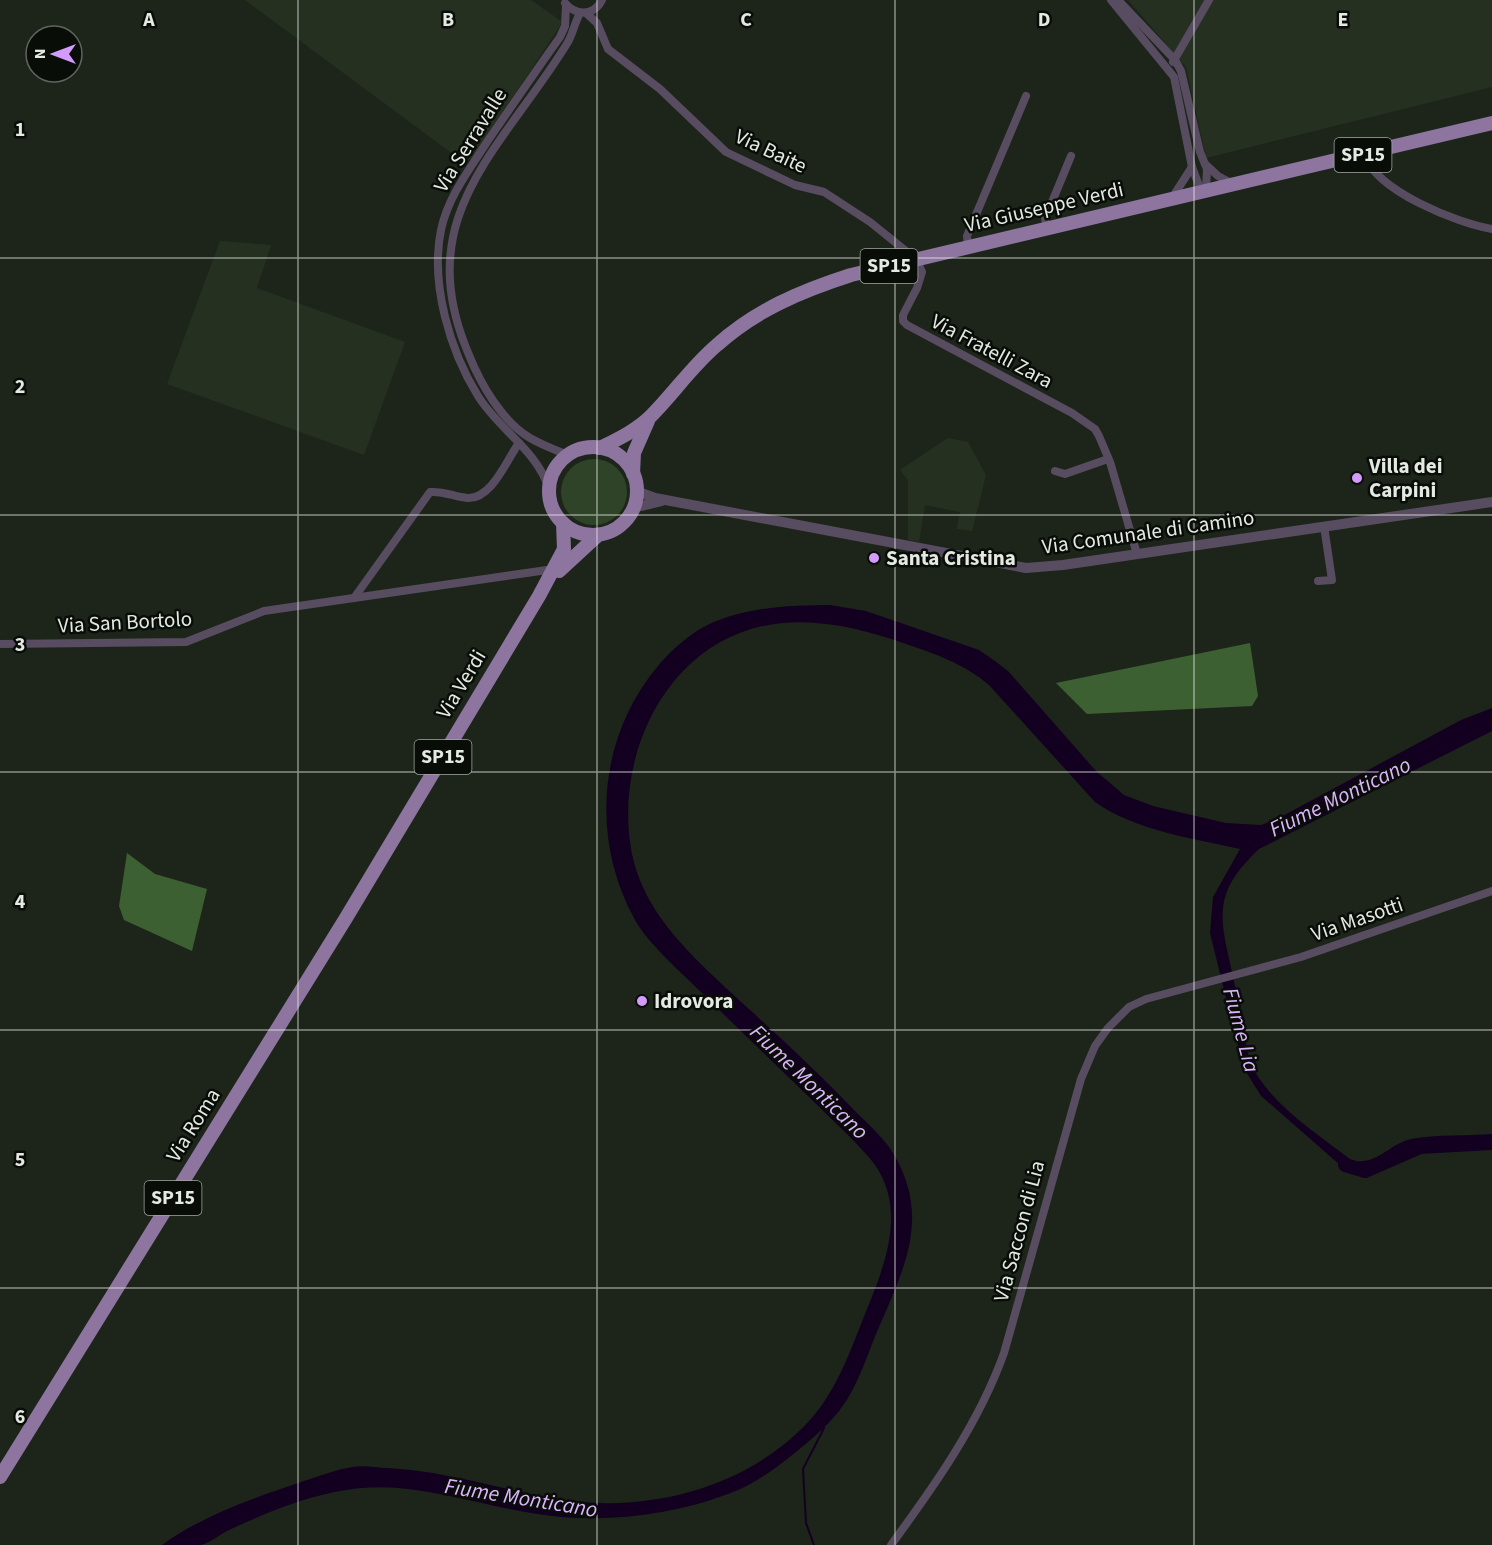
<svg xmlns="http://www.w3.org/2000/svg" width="1492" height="1545" viewBox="0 0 1492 1545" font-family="'Source Sans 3',sans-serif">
<rect width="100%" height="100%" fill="#1d251b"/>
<g fill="#253021">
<path d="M245,0h286l30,21 -1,5 -88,133 -11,1z"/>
<path d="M1128,0h364v87l-286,71 -20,-91z"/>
<path d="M220,241l51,4 -14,43 148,54 -41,113 -197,-71z"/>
<path d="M948,438l20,4 18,33 -14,56 -15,-2 3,-17 -35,-7 -6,37 -11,-2v-60l-8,-10z"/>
</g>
<circle fill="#2f4329" cx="594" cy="492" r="33"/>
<g fill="#3d6032">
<path d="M1250,643l8,53 -6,10 -165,8 -31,-31z"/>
<path d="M127,853l28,21 52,15 -15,62 -68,-31 -5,-14z"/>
</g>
<path fill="#130021" d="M830,605l36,6 113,39 16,11 13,10 88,100 28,24 29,11 73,17 35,2 16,-6 184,-99 31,-12v23l-233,118c-48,45 -39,69 -26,127 6,28 10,58 17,86 19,42 66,70 101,98 24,7 38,-16 60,-21 26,-5 55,-3 81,-5v8c-29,1 -61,-2 -89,7 -24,9 -36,32 -63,16l-79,-69 -18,-29 -33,-134 3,-36 27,-48c-49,-11 -103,-18 -145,-47l-106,-117c-26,-22 -54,-31 -86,-42 -48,-17 -102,-29 -152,-14 -90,27 -135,131 -120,219 11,69 70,116 118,161 36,33 72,66 105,101 13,13 29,27 39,43 38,63 12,114 -14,174 -10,23 -18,50 -31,71 -12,20 -29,35 -46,49 -23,19 -46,37 -74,47 -58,22 -129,30 -191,20 -63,-9 -126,-35 -191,-24 -40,6 -83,24 -119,41 -8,4 -17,12 -26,14 -11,0 -27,0 -39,0 41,-30 94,-48 142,-64 16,-5 33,-12 49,-14 11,-2 24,1 35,1 56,3 108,20 163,30 92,17 195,-8 259,-78 29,-32 43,-77 59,-116 18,-44 36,-96 6,-139 -7,-10 -16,-18 -24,-27 -48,-47 -97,-94 -146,-142 -20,-20 -57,-52 -70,-76 -45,-81 -37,-183 23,-254 15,-18 38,-38 61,-46 33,-13 76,-15 111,-15z"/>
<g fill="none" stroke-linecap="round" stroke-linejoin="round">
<path stroke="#130021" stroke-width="2" d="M814,1545l-8,-22 -3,-54 21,-41"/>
<path stroke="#130021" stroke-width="14" d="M1345,1165l20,6 55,-24 72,-4"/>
<g stroke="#584c61" stroke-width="8">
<path d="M1111,0l63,77 18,90 9,24"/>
<path d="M1118,0l57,60 6,11 19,81 7,17 -1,21"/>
<path d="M565,3c11,13 29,13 37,-3"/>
<path d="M586,13l11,10 11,26 52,40 66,63 69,33 29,7 46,30 46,37 6,13 -5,16 -14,27v6l4,4 165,88 23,16 4,7 11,26 27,92"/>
<path d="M1173,62l36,-62"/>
<path d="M1365,155c11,36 92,68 127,74"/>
<path d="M1205,164l13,12 15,8"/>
<path d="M1172,198l20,-31"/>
<path d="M1047,228l-2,-9 26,-63"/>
<path d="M968,246l-1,-10 59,-140"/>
<path d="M568,455c-13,-5 -26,-10 -38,-17 -28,-17 -49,-53 -61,-83 -60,-140 33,-205 99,-313 5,-9 7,-20 12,-29"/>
<path d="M1055,471l10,3 43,-15"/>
<path d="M549,489c-12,-39 -50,-59 -71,-93 -28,-45 -48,-112 -37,-166 7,-33 28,-60 46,-88 24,-35 48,-70 73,-105l5,-11 1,-21"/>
<path d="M1318,581l14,-1 -8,-54"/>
<path d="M354,598l76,-106c15,-1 24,5 38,6 24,1 39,-39 51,-55"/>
<path d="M0,644l186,-2 78,-31 290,-42"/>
<path d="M891,1545c44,-60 88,-122 113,-192l77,-274 14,-33 13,-18 21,-21 17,-8 155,-42 191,-66"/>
</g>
<g stroke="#584c61" stroke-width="10">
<path d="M636,491l19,7 371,70 37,-3 429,-63"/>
<path d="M633,508l29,-7"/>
</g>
<g stroke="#8d75a0" stroke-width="14">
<circle cx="593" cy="491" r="44"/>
<path d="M600,448c18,-9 37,-18 51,-32 23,-23 41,-50 66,-71 39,-35 84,-54 134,-70l641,-152"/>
<path d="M633,474l1,-21 14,-32"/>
<path d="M559,571l39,-36"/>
<path d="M0,1477l346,-559 193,-322 25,-47 -1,-26"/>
</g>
</g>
<path fill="none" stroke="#e4e9e2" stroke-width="1.5" stroke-opacity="0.55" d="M298,0v1545M597,0v1545M895,0v1545M1194,0v1545M0,258h1492M0,515h1492M0,772h1492M0,1030h1492M0,1288h1492"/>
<g fill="#d39cfc" stroke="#090d08" stroke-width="2">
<circle cx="1357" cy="478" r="6"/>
<circle cx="874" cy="558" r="6"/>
<circle cx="642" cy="1001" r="6"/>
</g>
<g text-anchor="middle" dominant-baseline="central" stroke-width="5" stroke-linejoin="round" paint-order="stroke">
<g fill="#090d08" stroke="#a2a7a1" stroke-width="1.5">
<rect x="1334.5" y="138" width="57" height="34" rx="4.5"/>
<rect x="860.5" y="249" width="57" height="34" rx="4.5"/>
<rect x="414.5" y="740" width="57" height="34" rx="4.5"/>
<rect x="144.5" y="1181" width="57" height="34" rx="4.5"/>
</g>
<g font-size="20" font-weight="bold" fill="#e4e9e2">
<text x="1363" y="155">SP15</text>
<text x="889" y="266">SP15</text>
<text x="443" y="757">SP15</text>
<text x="173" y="1198">SP15</text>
</g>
<g font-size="21" fill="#e4e9e2" stroke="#090d08">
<text transform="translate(470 140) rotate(-58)">Via Serravalle</text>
<text transform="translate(771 151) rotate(25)">Via Baite</text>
<text transform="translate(1044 207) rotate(-13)">Via Giuseppe Verdi</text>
<text transform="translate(992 351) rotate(28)">Via Fratelli Zara</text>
<text transform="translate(1148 532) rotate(-8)">Via Comunale di Camino</text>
<text transform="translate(125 622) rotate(-3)">Via San Bortolo</text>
<text transform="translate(461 684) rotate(-59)">Via Verdi</text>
<text transform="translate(1357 919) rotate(-19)">Via Masotti</text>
<text transform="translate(193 1125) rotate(-58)">Via Roma</text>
<text transform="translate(1019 1231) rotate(-75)">Via Saccon di Lia</text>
</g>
<g font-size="21" font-weight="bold" fill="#e4e9e2" stroke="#090d08" text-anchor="start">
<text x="1369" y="466">Villa dei<tspan x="1369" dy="24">Carpini</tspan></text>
<text x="886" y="558">Santa Cristina</text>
<text x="654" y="1001">Idrovora</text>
</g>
<g font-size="22" font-style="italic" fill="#ddb3fe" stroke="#090d08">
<text transform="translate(1340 797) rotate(-26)">Fiume Monticano</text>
<text transform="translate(1241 1030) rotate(75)">Fiume Lia</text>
<text transform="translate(809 1082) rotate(44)">Fiume Monticano</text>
<text transform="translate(521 1498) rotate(9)">Fiume Monticano</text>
</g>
</g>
<g font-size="20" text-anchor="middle" font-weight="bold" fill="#e4e9e2" stroke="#090d08" stroke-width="5" stroke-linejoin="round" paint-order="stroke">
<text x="149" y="26">A</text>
<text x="448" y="26">B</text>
<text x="746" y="26">C</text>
<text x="1044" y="26">D</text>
<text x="1343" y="26">E</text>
<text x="20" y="136">1</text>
<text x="20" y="393">2</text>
<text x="20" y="651">3</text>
<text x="20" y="908">4</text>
<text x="20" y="1166">5</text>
<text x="20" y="1423">6</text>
</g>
<g transform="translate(54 54) rotate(270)"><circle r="28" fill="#090d08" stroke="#61655f" stroke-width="1.5"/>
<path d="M0-4.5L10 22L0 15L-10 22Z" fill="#d39cfc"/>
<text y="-9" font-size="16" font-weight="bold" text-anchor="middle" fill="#e4e9e2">N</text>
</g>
</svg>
